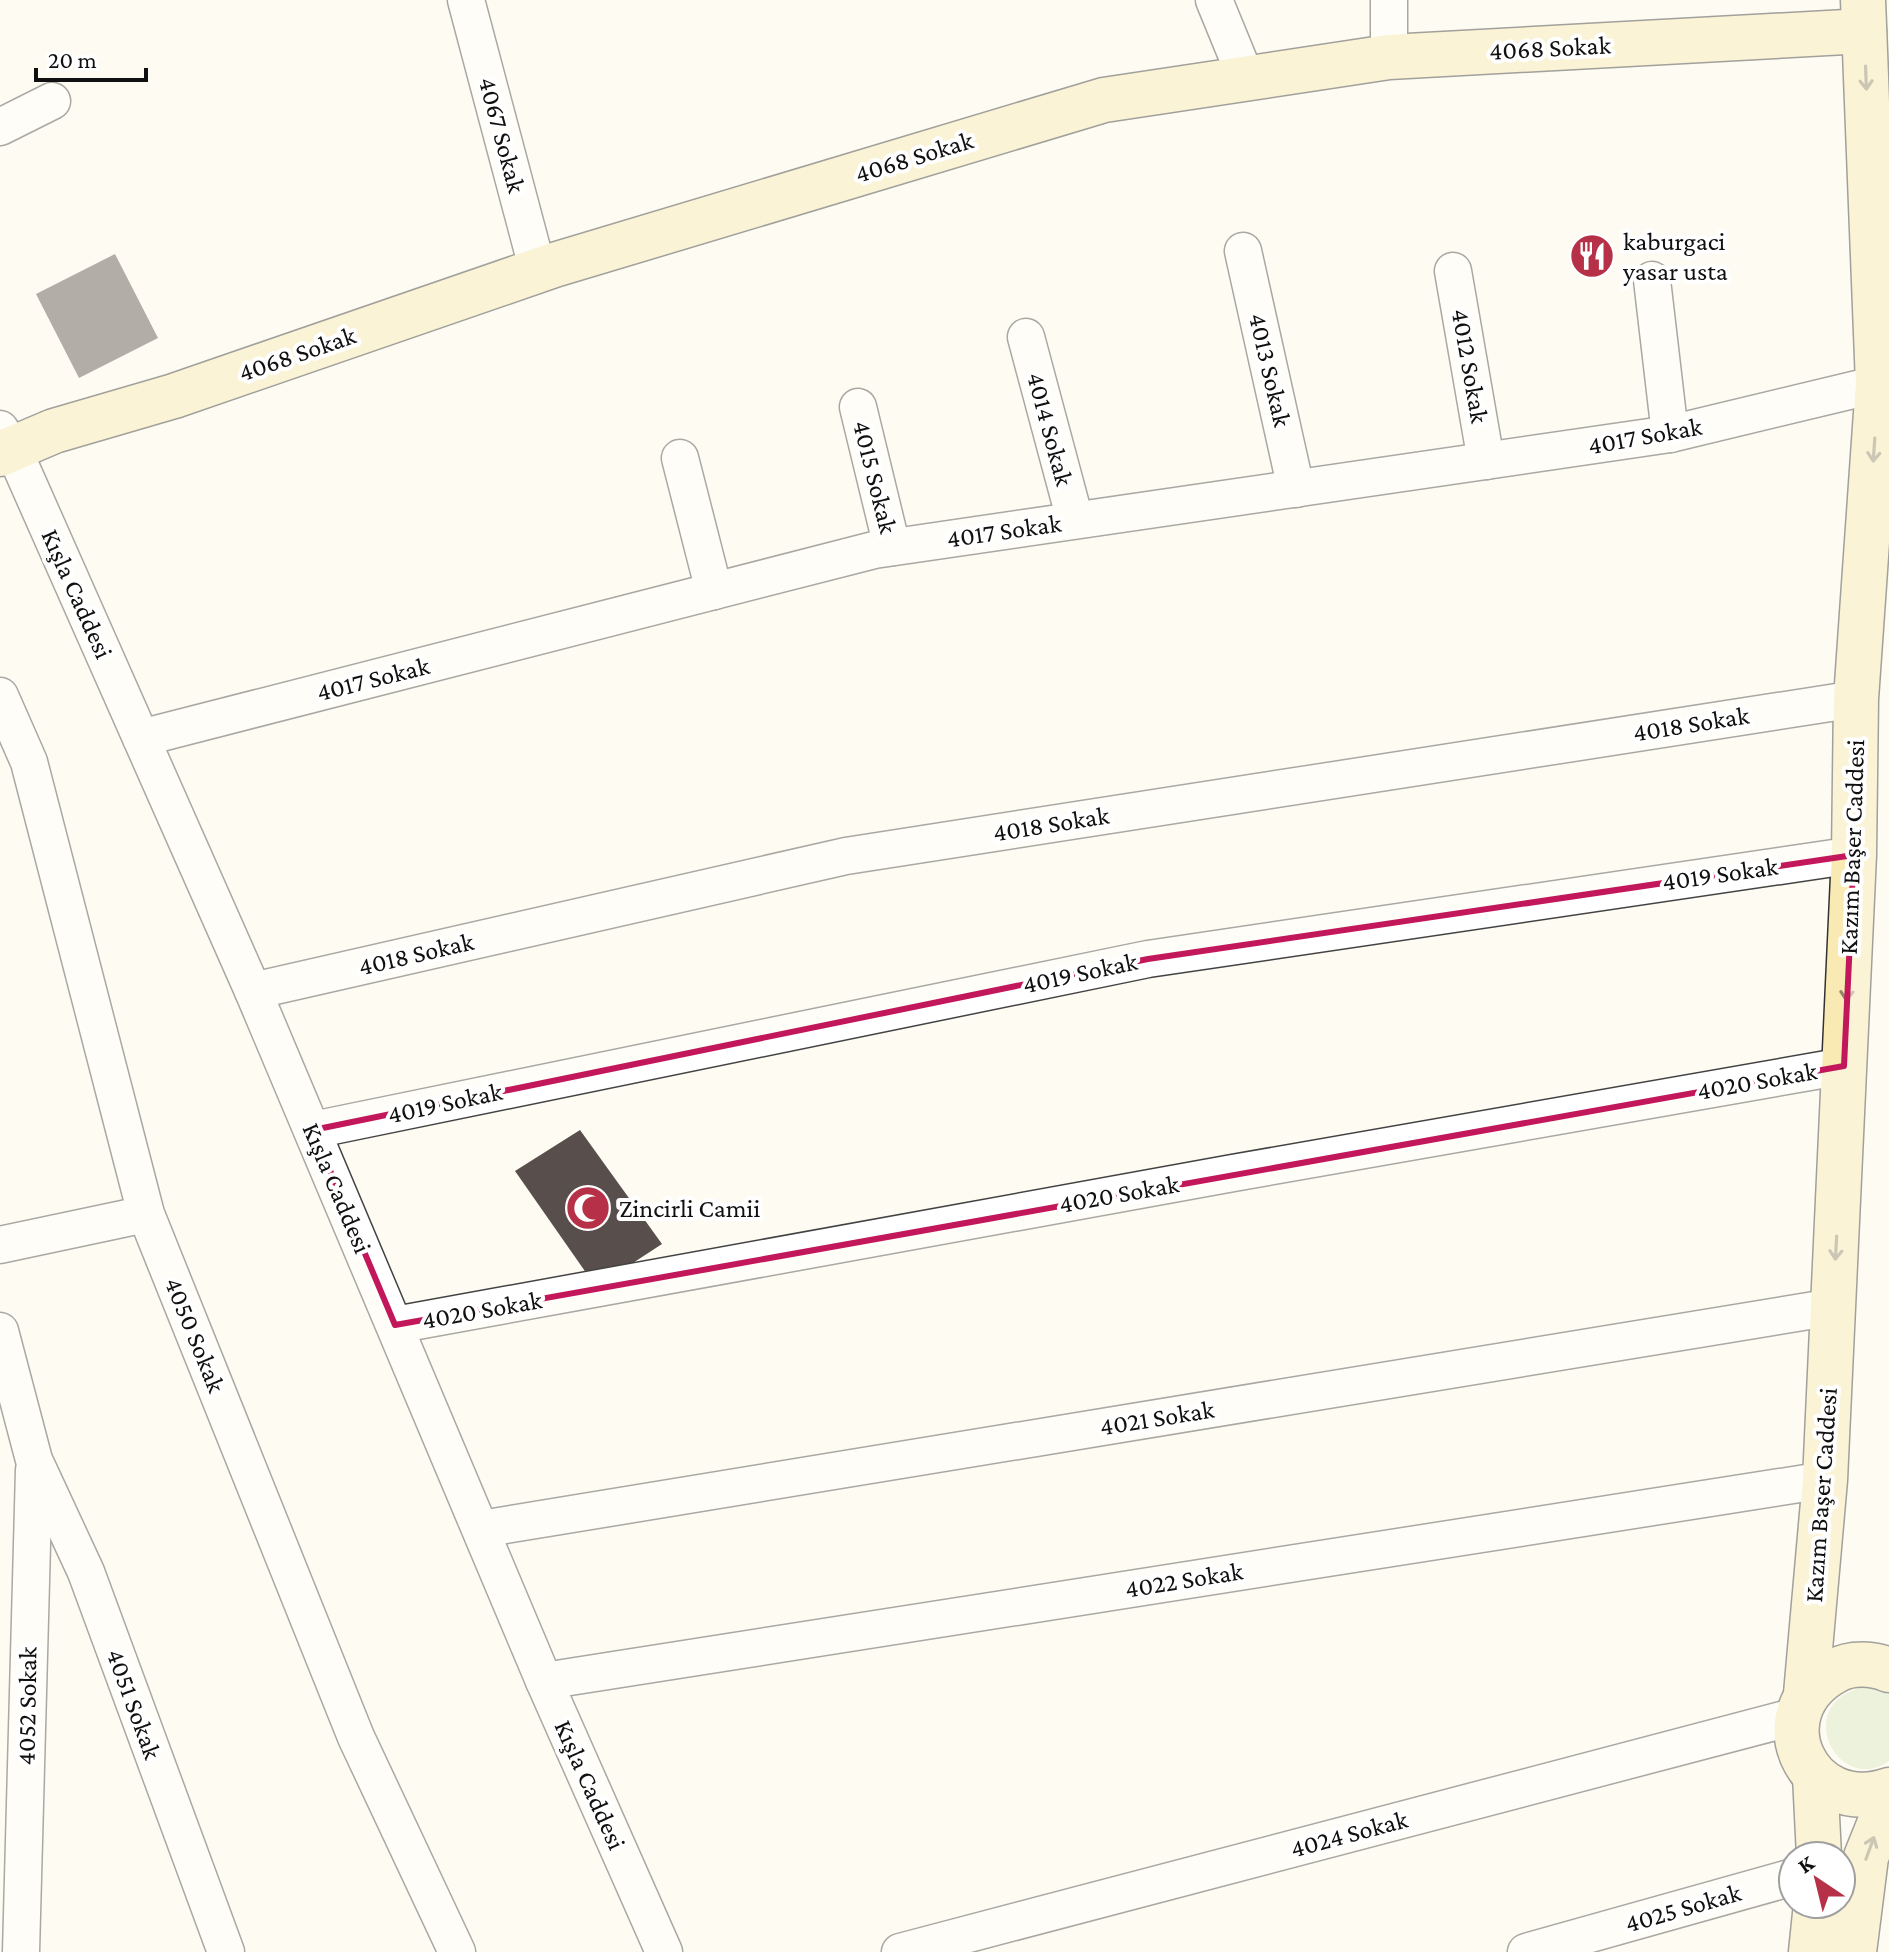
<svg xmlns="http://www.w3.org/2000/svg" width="1889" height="1952" viewBox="0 0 1889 1952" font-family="'Crimson Pro',serif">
<rect width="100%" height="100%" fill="#fefbf3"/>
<path fill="#d8e7be" d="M1864,1687l25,7v67c-51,36 -99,-58 -25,-74z"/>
<g fill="#584f4d">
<path d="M115,254l43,84 -79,40 -43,-84z"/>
<path d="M580,1130l82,114 -66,43 -81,-116z"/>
</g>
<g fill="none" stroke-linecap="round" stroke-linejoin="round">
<g stroke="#434343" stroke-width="39">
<g id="street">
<path d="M466,0l72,271"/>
<path d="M1214,0l32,78"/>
<path d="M1389,0v57"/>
<path d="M0,127l52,-26"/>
<path d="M1243,251l53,238"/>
<path d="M1453,271l33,190"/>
<path d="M1652,280l18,154"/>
<path d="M1026,337l49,183"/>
<path d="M858,407l34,140"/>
<path d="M0,429l13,20 240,542 291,690 120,271"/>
<path d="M680,458l34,133"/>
<path d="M0,696l29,66 117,452 210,523 101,215"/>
<path d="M141,738l733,-188 796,-116 208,-50"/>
<path d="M253,991l593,-135 1010,-157"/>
<path d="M313,1130l835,-171 706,-104"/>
<path d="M0,1245l146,-31"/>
<path d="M395,1325l838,-152 611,-107"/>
<path d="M0,1331l34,129 52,112 140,380"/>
<path d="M481,1529l1352,-222"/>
<path d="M544,1681l1281,-201"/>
<path d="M21,1952l13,-482"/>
<path d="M900,1952l897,-236"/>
<path d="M1526,1952l267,-75"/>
</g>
</g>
<g stroke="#323232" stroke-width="47">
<g id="secondary">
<path d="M0,454l54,-23 120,-35 380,-131 550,-165 285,-43 475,-26"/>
<path d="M1889,1670c-16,-7 -38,-8 -54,1 -76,41 -29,147 54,119"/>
<path d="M1806,1694l19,-214 29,-625 2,-156 22,-315 -15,-384"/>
<path d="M1815,1776l4,80"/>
<path d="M1811,1952l5,-48"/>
<path d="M1854,1952l12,-95 23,-57"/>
</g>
</g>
<use href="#street" stroke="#fff" stroke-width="36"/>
<use href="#secondary" stroke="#f9e9b3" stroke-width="44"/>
</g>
<defs><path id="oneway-shaft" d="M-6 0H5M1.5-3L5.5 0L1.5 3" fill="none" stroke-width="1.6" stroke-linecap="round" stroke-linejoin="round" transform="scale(2)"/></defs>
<g stroke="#90876a">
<use href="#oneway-shaft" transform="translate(1866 78) rotate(88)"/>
<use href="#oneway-shaft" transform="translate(1874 450) rotate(94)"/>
<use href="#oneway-shaft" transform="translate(1847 989) rotate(93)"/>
<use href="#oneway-shaft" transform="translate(1836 1248) rotate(93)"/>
<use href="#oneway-shaft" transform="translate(1870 1848) rotate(-70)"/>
</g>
<path d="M0 0H1889V1952H0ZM1854,855l-10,211 -1449,259 -82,-195 835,-171z" fill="#fefbf3" fill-opacity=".55" fill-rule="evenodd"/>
<path fill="none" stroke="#c2185b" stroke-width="6" stroke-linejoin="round" d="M1854,855l-10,211 -1449,259 -82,-195 835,-171z"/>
<defs>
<g id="restaurant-disc" transform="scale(2.3)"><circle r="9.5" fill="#b63148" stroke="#fff"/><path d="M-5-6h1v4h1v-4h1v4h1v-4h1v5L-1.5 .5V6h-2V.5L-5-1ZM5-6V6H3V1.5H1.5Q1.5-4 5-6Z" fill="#fff"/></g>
<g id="mosque-disc" transform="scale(2.3)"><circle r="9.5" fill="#b63148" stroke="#fff"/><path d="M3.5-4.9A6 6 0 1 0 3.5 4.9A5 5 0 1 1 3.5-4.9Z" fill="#fff"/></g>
</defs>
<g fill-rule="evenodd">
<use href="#restaurant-disc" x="1592" y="256"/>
<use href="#mosque-disc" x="588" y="1208"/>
</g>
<g text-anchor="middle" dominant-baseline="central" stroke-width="8" stroke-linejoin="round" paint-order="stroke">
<g font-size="26" fill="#101010" stroke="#fff">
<text transform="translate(1550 48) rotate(-3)">4068 Sokak</text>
<text transform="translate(502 135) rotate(75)">4067 Sokak</text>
<text transform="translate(914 157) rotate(-17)">4068 Sokak</text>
<text transform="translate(297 354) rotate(-19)">4068 Sokak</text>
<text transform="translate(1470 366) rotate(80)">4012 Sokak</text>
<text transform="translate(1270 370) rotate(77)">4013 Sokak</text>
<text transform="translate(1050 429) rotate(75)">4014 Sokak</text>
<text transform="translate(1645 436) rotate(-10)">4017 Sokak</text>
<text transform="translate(875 477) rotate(76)">4015 Sokak</text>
<text transform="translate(1004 531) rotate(-8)">4017 Sokak</text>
<text transform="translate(77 594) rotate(66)">Kışla Caddesi</text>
<text transform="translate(373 679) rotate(-14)">4017 Sokak</text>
<text transform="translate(1691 724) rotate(-9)">4018 Sokak</text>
<text transform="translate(1051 824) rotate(-9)">4018 Sokak</text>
<text transform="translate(1852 847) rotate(-88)">Kazım Başer Caddesi</text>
<text transform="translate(1720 874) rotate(-8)">4019 Sokak</text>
<text transform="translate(416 954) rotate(-13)">4018 Sokak</text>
<text transform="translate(1080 973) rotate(-12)">4019 Sokak</text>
<text transform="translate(1757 1081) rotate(-10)">4020 Sokak</text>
<text transform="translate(445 1103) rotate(-12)">4019 Sokak</text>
<text transform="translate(337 1188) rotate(67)">Kışla Caddesi</text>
<text transform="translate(1119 1194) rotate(-10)">4020 Sokak</text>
<text transform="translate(482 1310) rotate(-10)">4020 Sokak</text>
<text transform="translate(195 1335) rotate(68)">4050 Sokak</text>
<text transform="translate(1157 1418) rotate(-9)">4021 Sokak</text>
<text transform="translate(1821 1495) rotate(-86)">Kazım Başer Caddesi</text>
<text transform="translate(1184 1580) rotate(-9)">4022 Sokak</text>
<text transform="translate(134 1704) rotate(70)">4051 Sokak</text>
<text transform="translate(27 1706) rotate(-89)">4052 Sokak</text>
<text transform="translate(590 1785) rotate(66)">Kışla Caddesi</text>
<text transform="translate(1349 1834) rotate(-15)">4024 Sokak</text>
<text transform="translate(1683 1908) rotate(-16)">4025 Sokak</text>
</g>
<g font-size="26" fill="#101010" stroke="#fff" text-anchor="start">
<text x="1623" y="241">kaburgaci<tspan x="1623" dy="30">yasar usta</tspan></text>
<text x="619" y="1208">Zincirli Camii</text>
</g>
</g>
<g transform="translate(1817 1880) rotate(325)"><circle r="38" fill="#ffffff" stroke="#9f9f9f" stroke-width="2"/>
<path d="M0-6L14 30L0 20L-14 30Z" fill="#b63148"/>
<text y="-12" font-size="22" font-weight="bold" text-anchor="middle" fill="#101010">K</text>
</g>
<path d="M36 68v12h110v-12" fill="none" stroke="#101010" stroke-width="4"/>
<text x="48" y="68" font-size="24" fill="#101010" stroke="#ffffff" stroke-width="6" paint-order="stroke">20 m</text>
</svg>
